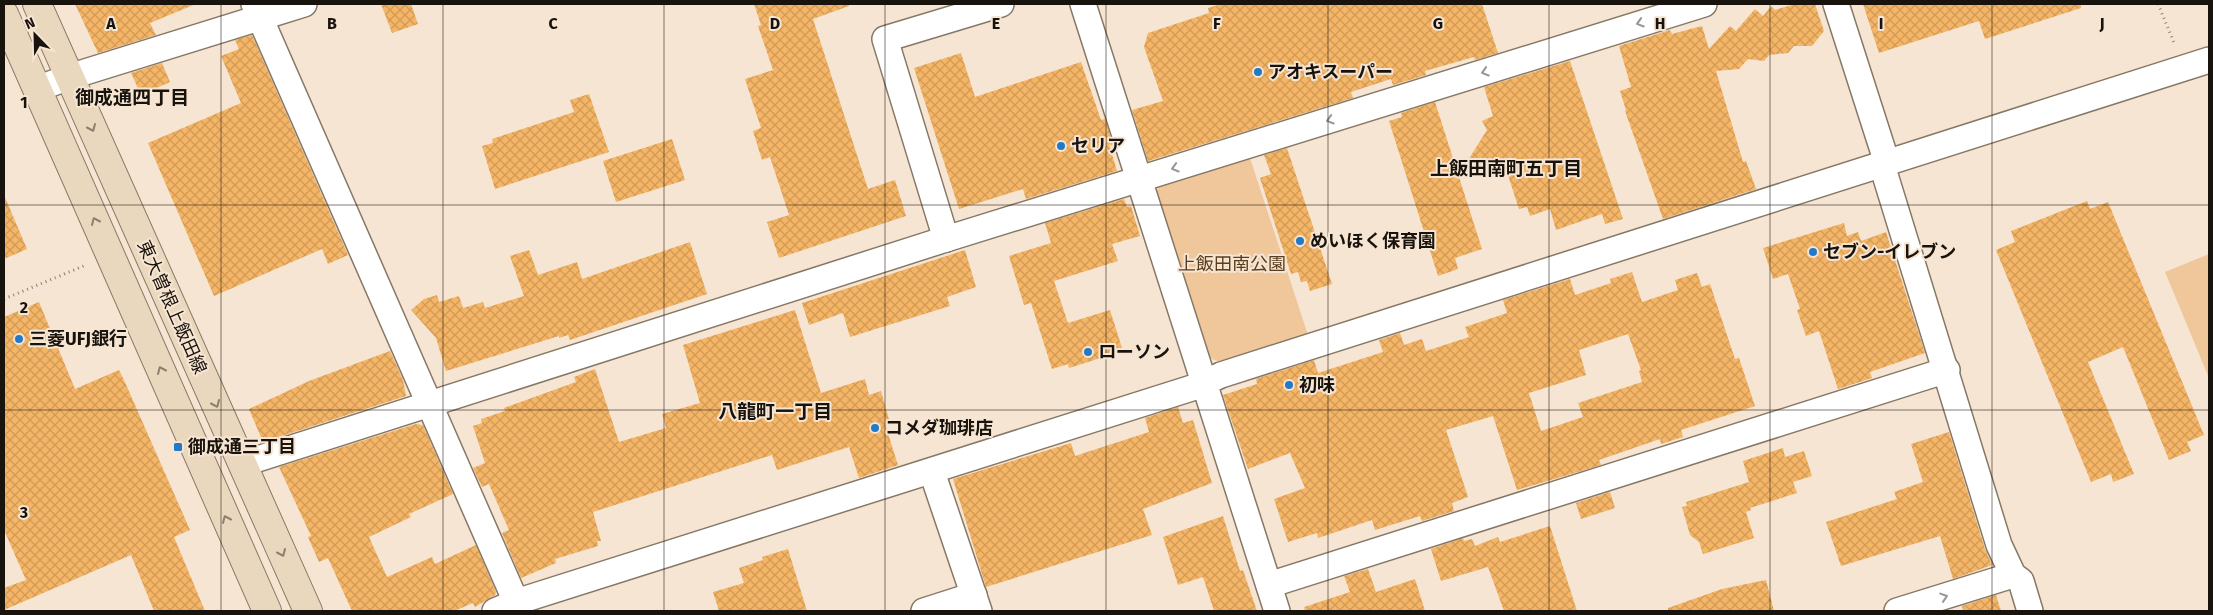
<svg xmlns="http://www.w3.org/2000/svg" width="2213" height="615" viewBox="0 0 2213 615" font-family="'Fira Sans','Noto Sans JP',sans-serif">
<defs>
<pattern id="building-cross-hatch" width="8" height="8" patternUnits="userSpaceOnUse" patternTransform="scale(1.25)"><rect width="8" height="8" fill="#f5b566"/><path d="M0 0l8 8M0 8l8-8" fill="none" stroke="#d19b57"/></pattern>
</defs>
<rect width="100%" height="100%" fill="#f6e5d2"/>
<g fill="#efc79a">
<path d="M1250,158l58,177 -88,27 -10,-4 -55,-165 5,-7z"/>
<path d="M2209,254v124l-44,-106z"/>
</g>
<g fill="url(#building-cross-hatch)" fill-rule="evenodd">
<path d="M75,4h121l-46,19 6,12 -58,18z"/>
<path d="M381,4h30l7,20 -26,9z"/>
<path d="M754,4h95v2l-36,13 55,170 27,-9 11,36 -127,42 -12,-36 22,-7 -19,-58 -8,3 -9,-29 8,-3 -16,-49 28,-9 -15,-44 3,-1z"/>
<path d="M1221,4h261l16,49 -23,7 -1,-3 -49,14 1,4 -33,10 -2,-6 -40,13 2,6 -205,63 -16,-51 31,-9 -19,-54 4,-14 61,-20 -1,-5z"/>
<path d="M1795,4h20l9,27 -12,15h-18l-6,7 -19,2 -5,6 -16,-2 -9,10 -23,2 27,91 3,-1 10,28 -93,30 -38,-108 1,-1 -6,-19 11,-4 -12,-41 51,-16 2,4 30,-8 7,23 21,-23 6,5 19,-22 8,7 8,-10 4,4z"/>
<path d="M1863,4h218v4l-96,31 -6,-18 -100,32z"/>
<path d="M252,35l96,220 -20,9 -6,-15 -108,47 -66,-153 93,-40 -20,-47 18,-7 -4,-9z"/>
<path d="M961,53l14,44 106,-35 20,58 4,-1 9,28 -5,-3 8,27 -91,28 -3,-10 -64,20 -45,-141z"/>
<path d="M1570,61l53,158 -18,5 -3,-10 -46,16 -6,-21 -20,7 -3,-9 -8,2 -16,-49 -43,13 27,-43 -5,-9 11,-5 -9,-29z"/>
<path d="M162,63l8,19 -29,13 -10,-22z"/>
<path d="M589,94l20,58 -114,37 -13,-43 11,-3 -1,-4 82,-27 -4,-12z"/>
<path d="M1435,102l47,147 -27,9 3,11 -20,7 -49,-155 13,-4 -1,-4z"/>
<path d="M672,139l13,41 -69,22 -13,-41z"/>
<path d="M1287,148l45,136 -22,7 -3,-10 -6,1 -3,-10 -7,2 -31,-96 11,-4 -7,-19z"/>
<path d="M4,195l23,54 -23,10z"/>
<path d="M1124,199l3,8 4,-1 9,30 -28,8 6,17 -64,20 14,42 42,-13 13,41 -54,17 -1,-4 -16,5 -21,-66 -7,2 -15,-49 42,-13 -6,-20z"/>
<path d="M2087,201l3,8 18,-7 96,233 -17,7 4,9 -22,9 -46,-113 -35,15 46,112 -21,8 -2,-8 -20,8 -95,-232 19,-8 -4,-11z"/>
<path d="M1844,223l3,13 11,-4 3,9 25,-9 39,121 -55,19 2,6 -34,11 -19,-58 -13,5 -9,-26 3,-1 -12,-35 -15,5 -10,-31z"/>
<path d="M690,242l17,52 -137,46 -2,-5 -9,3v-2l-113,35 -10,-33 -25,-28 13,-11 13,-4 2,7 20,-6 4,12 20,-6 2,6 39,-12 -14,-40 19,-6 9,25 39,-13 5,17z"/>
<path d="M965,250l11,37 -29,10 3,9 -100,31 -7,-24 -34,12 -7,-22z"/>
<path d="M1632,272l10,30 36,-12 -3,-10 22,-7 5,14 8,-3 25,75 4,-1 16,48 -74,24 2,7 -22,7 -1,-5 -61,21 2,5 -84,25 -24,-74 -47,14 22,67 -16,6 2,8 -32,10 -2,-5 -45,14 -3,-10 -54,18 -1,-5 -29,9 -14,-43 31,-11 -15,-35 -42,16 -25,-74 34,-11 -1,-5 58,-19 4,13 65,-21 -4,-12 21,-7 4,12 18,-6 4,12 43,-14 -4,-10 42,-14 -4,-13 67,-21 5,16 36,-12 -1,-4zM1628,334l13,36 -2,1 3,11 -64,21 5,14 -42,14 -12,-38 57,-18 -7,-25z"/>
<path d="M39,302l36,87 44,-19 5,10 66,150 -16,7 31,74h-51l-23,-56 -127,55v-22l22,-8 -22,-50v-213z"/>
<path d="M795,310l26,83 44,-14 4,16 12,-4 9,32 -5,1 13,41 -39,13 -10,-31 -72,23 -5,-15 -179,57 8,29h-4l1,5 -43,13 1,4 -35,15 -19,-45 7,-3 -20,-46 -7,3 -9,-19 12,-5 -12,-37 9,-3 -1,-4 24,-8 -1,-3 72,-26 -2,-5 21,-8 24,73 47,-14 -4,-14 38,-11 -17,-58z"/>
<path d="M390,351l13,29 3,16 -143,46 -14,-33 60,-28z"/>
<path d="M1178,407l5,16 10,-3 19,63 -69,26 9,26 -166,52 -33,-108 118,-36 4,13 74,-24 -4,-14z"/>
<path d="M416,424l7,1 30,69 -44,20 2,3 -42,20 18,40 45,-20 3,7 41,-19 20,47 -1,3 -20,12 -2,-4 -19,8h-102l-24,-53 -9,4 -11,-25 3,-1 -32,-69z"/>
<path d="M1949,432l36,117 7,16 -39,14 -13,-43 -99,30 -15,-44 71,-23 -3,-7 29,-10 -12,-38z"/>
<path d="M1783,448l2,9 19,-6 8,25 -19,6 4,11 -47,15 1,2 -5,2 8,26 -51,16 -4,-12 -9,-7 -8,-28 5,-1 -1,-4 63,-20 -6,-21z"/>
<path d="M1610,492l5,16 -34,11 -5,-16z"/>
<path d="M1223,516l17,55 3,-1 14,41h-43l-11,-34 -25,8 -15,-48z"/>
<path d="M1550,526l27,85h-73l-16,-44 -47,14 -10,-32 32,-11 1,3 8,-2 3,7 23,-9 2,5z"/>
<path d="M788,549l19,62h-88l-6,-19 31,-9 -5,-15 24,-8 -1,-3z"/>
<path d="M1368,569l8,23 39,-13 10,32h-120l-1,-4 46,-15 -6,-16z"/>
<path d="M1766,580l8,31h-106v-3l54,-19z"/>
<path d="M1996,595l5,16h-38l-1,-5z"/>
</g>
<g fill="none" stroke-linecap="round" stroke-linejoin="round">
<g stroke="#877866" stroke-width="28">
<g id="street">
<path d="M254,4l266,607"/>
<path d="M1083,4l194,607"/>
<path d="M1836,4l51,159"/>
<path d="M37,89l32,-12 235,-73"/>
<path d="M1882,165l117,380 14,30 8,6 9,30"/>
<path d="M946,239l-61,-200 116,-35"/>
<path d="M242,464l704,-225 758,-235"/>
<path d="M932,472l47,139"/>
<path d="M1269,585l678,-215"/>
<path d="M495,611l21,-9 679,-215 26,-12 988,-315"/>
<path d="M924,611l50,-16"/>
<path d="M1897,611l116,-36"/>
</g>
</g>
<g stroke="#877866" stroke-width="30">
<g id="secondary">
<path d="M37,4l271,607"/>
<path d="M4,14l263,597"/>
</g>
</g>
<g stroke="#8a7f72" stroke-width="3" stroke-dasharray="1 4" stroke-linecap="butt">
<path d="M2158,4l17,41"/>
<path d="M4,299l82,-34"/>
</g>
<use href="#street" stroke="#fff" stroke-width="25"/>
<use href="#secondary" stroke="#ead8be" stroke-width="28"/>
</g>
<defs><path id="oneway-chevron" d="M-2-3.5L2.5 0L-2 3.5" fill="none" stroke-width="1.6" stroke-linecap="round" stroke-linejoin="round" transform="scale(1.25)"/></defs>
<g stroke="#989592">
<use href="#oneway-chevron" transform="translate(1640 23) rotate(163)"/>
<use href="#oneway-chevron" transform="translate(1485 72) rotate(163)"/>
<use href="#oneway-chevron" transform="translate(1330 120) rotate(163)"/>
<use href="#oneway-chevron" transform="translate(1175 168) rotate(163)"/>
<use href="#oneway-chevron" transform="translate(1944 597) rotate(-18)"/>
</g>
<g stroke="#8c7f6e">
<use href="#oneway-chevron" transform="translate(92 128) rotate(66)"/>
<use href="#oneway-chevron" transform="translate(95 221) rotate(-114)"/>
<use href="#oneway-chevron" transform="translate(161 370) rotate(-114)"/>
<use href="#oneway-chevron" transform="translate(216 404) rotate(66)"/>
<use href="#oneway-chevron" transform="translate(226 519) rotate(-114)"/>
<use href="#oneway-chevron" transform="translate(282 553) rotate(66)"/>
</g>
<path fill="none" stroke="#19130d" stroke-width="1" stroke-opacity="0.55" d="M221,4v607M443,4v607M664,4v607M885,4v607M1106,4v607M1328,4v607M1549,4v607M1770,4v607M1992,4v607M4,205h2205M4,410h2205"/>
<g fill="#2479c7" stroke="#f6e5d2" stroke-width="2">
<circle cx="1258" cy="72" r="5"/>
<circle cx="1061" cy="146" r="5"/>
<circle cx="1300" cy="241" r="5"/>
<circle cx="1813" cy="252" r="5"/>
<circle cx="19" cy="339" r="5"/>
<circle cx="1088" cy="352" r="5"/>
<circle cx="1289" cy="385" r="5"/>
<circle cx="875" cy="428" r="5"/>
<rect x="173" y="442" width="10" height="10" rx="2.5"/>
</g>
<g text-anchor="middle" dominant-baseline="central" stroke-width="4" stroke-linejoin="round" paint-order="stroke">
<g font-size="18" font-weight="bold" fill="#19130d" stroke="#f6e5d2" text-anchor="start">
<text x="1268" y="72">アオキスーパー</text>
<text x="1071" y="146">セリア</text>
<text x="1310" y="241">めいほく保育園</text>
<text x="1823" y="252">セブン-イレブン</text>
<text x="29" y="339">三菱UFJ銀行</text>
<text x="1098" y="352">ローソン</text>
<text x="1299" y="385">初味</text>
<text x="885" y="428">コメダ珈琲店</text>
<text x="188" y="447">御成通三丁目</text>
</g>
<g font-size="18" fill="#593e1d" stroke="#f6e5d2">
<text x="1232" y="264">上飯田南公園</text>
</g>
<g font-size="18" fill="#19130d" stroke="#f6e5d2">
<text transform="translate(172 307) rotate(66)">東大曽根上飯田線</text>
</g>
<g font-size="19" font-weight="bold" fill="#19130d" stroke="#f6e5d2">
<text x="132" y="97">御成通四丁目</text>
<text x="1506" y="168">上飯田南町五丁目</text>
<text x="775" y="411">八龍町一丁目</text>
</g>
</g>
<g font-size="16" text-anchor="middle" font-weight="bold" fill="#19130d" stroke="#f6e5d2" stroke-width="4" stroke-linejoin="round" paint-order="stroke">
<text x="111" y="29">A</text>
<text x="332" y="29">B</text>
<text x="553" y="29">C</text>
<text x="775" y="29">D</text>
<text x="996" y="29">E</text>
<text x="1217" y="29">F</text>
<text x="1438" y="29">G</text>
<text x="1660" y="29">H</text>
<text x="1881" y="29">I</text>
<text x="2102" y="29">J</text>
<text x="24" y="108">1</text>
<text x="24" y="313">2</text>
<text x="24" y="518">3</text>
</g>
<rect width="2213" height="615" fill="none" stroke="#19130d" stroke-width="10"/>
<g transform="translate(35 35) rotate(337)" stroke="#f6e5d2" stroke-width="4" paint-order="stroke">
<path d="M0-4L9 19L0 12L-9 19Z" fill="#19130d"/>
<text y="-8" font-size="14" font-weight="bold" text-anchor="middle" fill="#19130d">N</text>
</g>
</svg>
